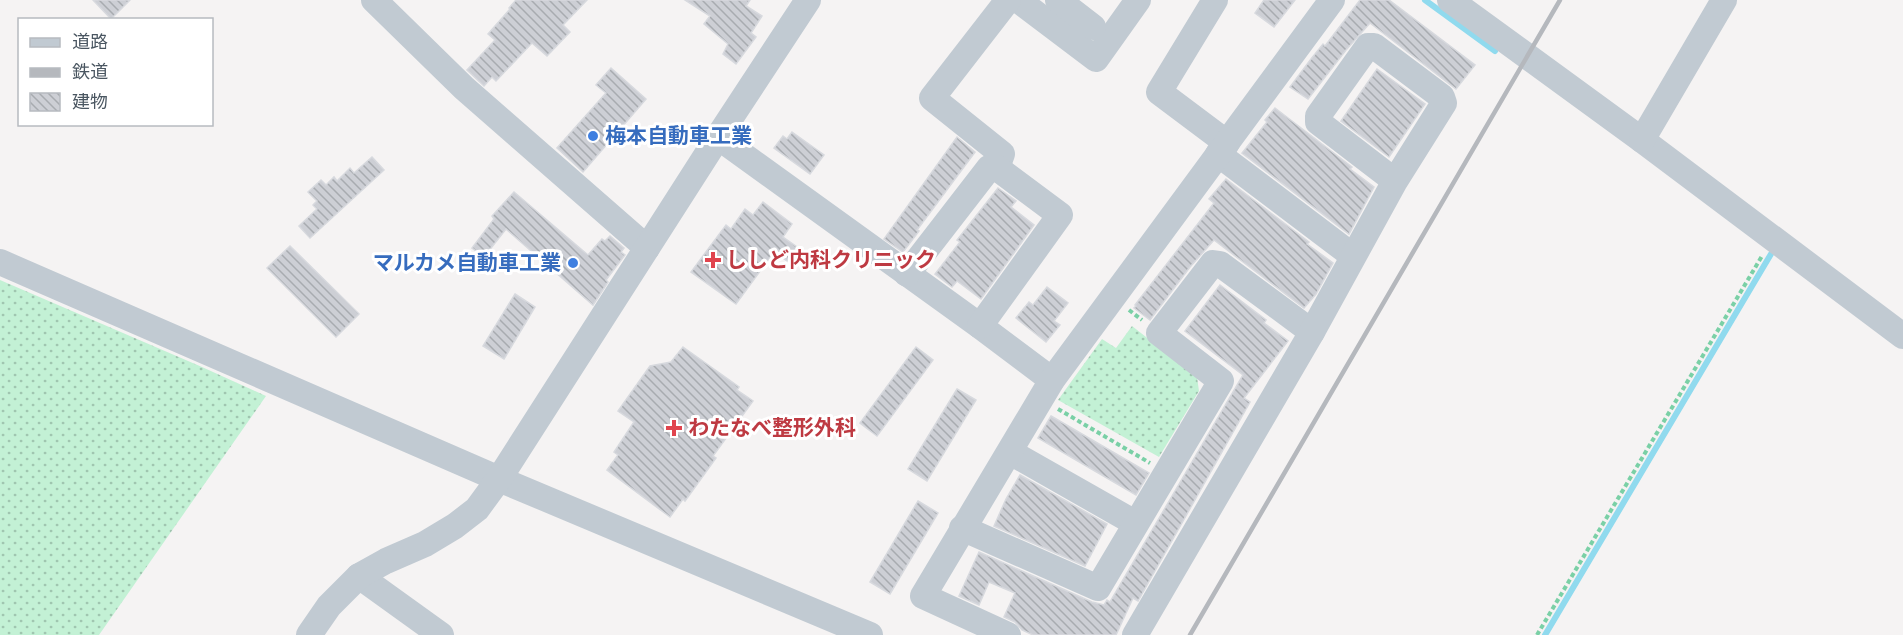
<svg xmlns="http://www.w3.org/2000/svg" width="1903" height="635" viewBox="0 0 1903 635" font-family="Karla,'Noto Sans JP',sans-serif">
<defs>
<pattern id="grass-dots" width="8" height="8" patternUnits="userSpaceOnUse" patternTransform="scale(1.5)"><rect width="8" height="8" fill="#c3f1d5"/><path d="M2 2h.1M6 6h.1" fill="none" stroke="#a0c6b0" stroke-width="1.8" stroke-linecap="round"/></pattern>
<pattern id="building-back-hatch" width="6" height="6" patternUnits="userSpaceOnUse" patternTransform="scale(1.5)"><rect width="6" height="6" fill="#cdcfd5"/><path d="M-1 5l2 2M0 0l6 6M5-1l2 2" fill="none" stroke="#a8abb0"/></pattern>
</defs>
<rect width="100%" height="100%" fill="#f5f3f3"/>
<g fill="url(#grass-dots)">
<path d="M0,280l202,87 64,29 -167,239h-99z"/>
<path d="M1132,326l65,51 2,14 -40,66 -101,-57 44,-61 14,9z"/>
</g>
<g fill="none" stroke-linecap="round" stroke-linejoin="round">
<g stroke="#90daee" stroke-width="6">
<path d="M1425,0l70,51"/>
<path d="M1545,635l226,-381"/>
</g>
</g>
<g fill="url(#building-back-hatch)" stroke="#d7d9de" stroke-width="1.5">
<path d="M93,0h37l-19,19z"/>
<path d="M516,0h71l-24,25 7,7 -23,24 -15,-13 -36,38 -4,-4 -8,9 -17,-16 28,-30 -7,-6 22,-25 -1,-1z"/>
<path d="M685,0h65l-4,6 16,10 -11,17 5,4 -20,27 -13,-10 5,-10 -24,-20 6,-8z"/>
<path d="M1264,0h31l-21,27 -19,-14z"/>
<path d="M1360,0h29l86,65 -19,24 -86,-66 -24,27 -38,49 -18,-12 21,-28 12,-15 2,2z"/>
<path d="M611,68l35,31 -63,73 -26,-24 49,-55 -10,-8z"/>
<path d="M1377,69l48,35 -36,53 -48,-36z"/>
<path d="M1275,108l77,59 -2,2 24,18 -25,47 -107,-81 25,-31 -2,-2z"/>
<path d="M792,132l32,23 -14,19 -36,-26 9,-12 4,3z"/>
<path d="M957,137l18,15 -58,78 2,1 -16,21 -19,-13z"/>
<path d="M372,157l12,13 -74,68 -11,-12 18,-17 -4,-4 4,-4 -9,-9 13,-12 5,5 8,-8 3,4 13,-13 4,5z"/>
<path d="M1226,179l83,63 -2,2 26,19 -17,31 -12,14 -90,-68 -24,27 -40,53 -16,-12 2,-2 -1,-1 79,-102 -5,-4z"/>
<path d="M998,188l18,13 -5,6 23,18 -53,74 -24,-18 -5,6 -17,-13 25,-32 -3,-2z"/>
<path d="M514,192l74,63 14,-16 3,2 5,-5 14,12 -3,4 4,3 -19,25 2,2 -15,23 -87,-76 -22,28 -12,-9 22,-29 -2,-3z"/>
<path d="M763,202l29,22 -9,13 14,10 -10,14 -13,-9 -38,52 -45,-32 35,-47 5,4 14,-20 8,6z"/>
<path d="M290,246l69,68 -23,23 -69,-69z"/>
<path d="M1220,285l46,35 -2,3 24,18 -44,57 6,4 -112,199 -5,-3 -17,37h-83l-11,-5 -7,-8 -11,-5 11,-24 -26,-11 -10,23 -20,-9 20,-44 113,50 12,3 3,-5 3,2 133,-227 -58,-44z"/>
<path d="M1047,287l21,16 -14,18 6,4 -14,17 -30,-24 13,-16 4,3z"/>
<path d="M515,294l20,13 -31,52 -21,-13z"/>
<path d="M683,347l56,40 -2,3 16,11 -40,55 3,2 -31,43 -2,-2 -13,18 -63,-47 11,-15 -4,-3 20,-30 -16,-11 32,-45 21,-4z"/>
<path d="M916,347l17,13 -56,76 -17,-13z"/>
<path d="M957,389l19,11 -49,81 -19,-12z"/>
<path d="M1051,416l98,57 -13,22 -98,-57z"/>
<path d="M1020,475l87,49 -22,42 -91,-40 12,-27z"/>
<path d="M918,501l20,12 -48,81 -20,-12z"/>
</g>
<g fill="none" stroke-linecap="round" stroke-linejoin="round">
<g stroke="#7ad0a6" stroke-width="4" stroke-dasharray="4.5 3" stroke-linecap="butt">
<path d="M1129,310l13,10"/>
<path d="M1058,409l92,54"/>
<path d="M1537,635l225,-379"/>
</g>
<g stroke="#c1cad2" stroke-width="26">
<path d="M374,0l90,88 183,160"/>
<path d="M1018,0l78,59 42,-59"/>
<path d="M1058,0l35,27"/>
<path d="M1215,0l-56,92 68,51"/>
<path d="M1450,0l192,140 261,196"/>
<path d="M718,137l262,189 72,54"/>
<path d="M1642,140l82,-140"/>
<path d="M1218,154l135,102"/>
<path d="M997,168l5,-14 -70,-56 76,-98"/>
<path d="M0,262l499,217 371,156"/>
<path d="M907,274l82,-106h8l63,47 -80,111"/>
<path d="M1010,452l125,71"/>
<path d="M962,528l136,60 123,-207 -62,-48 54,-70 7,1 92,68"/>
<path d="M359,576l82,59"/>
<path d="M309,635l20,-29 30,-30 27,-15 39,-17 30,-18 22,-17 22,-30 219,-342 90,-137"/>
<path d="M1008,635l-85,-39 129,-216 280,-380"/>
<path d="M1135,635l177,-303 83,-151 49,-78 -2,-6 -68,-51h-6l-50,70v6l77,59"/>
</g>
<path stroke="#b5b8bd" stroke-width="4.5" d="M1190,635l370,-635"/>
</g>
<g fill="#3f7fe0" stroke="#fff" stroke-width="2">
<circle cx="593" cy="136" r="6"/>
<circle cx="573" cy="263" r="6"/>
</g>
<g fill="#e0444e" stroke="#fff" stroke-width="2">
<path d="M710 251h6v6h6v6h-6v6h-6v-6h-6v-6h6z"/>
<path d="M671 419h6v6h6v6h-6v6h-6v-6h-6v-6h6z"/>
</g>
<g text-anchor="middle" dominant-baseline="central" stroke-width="6" stroke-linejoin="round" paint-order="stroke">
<g font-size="21" font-weight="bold" fill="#366cbe" stroke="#fff" text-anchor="start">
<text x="605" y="136">梅本自動車工業</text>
<text x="561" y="263" text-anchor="end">マルカメ自動車工業</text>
</g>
<g font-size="21" font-weight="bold" fill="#be3a42" stroke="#fff" text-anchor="start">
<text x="726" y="260">ししど内科クリニック</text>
<text x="688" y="428">わたなべ整形外科</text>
</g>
</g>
<rect x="18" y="18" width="195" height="108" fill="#ffffff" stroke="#b7bbc0" stroke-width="1.5"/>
<rect x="30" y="38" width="30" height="9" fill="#c1cad2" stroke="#b7bbc0" stroke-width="1.5"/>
<text x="72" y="48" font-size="18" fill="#4a5661">道路</text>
<rect x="30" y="68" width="30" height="9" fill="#b5b8bd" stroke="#b7bbc0" stroke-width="1.5"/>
<text x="72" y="78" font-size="18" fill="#4a5661">鉄道</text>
<rect x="30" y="93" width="30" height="18" fill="url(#building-back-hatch)" stroke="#b7bbc0" stroke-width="1.5"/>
<text x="72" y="108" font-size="18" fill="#4a5661">建物</text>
</svg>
